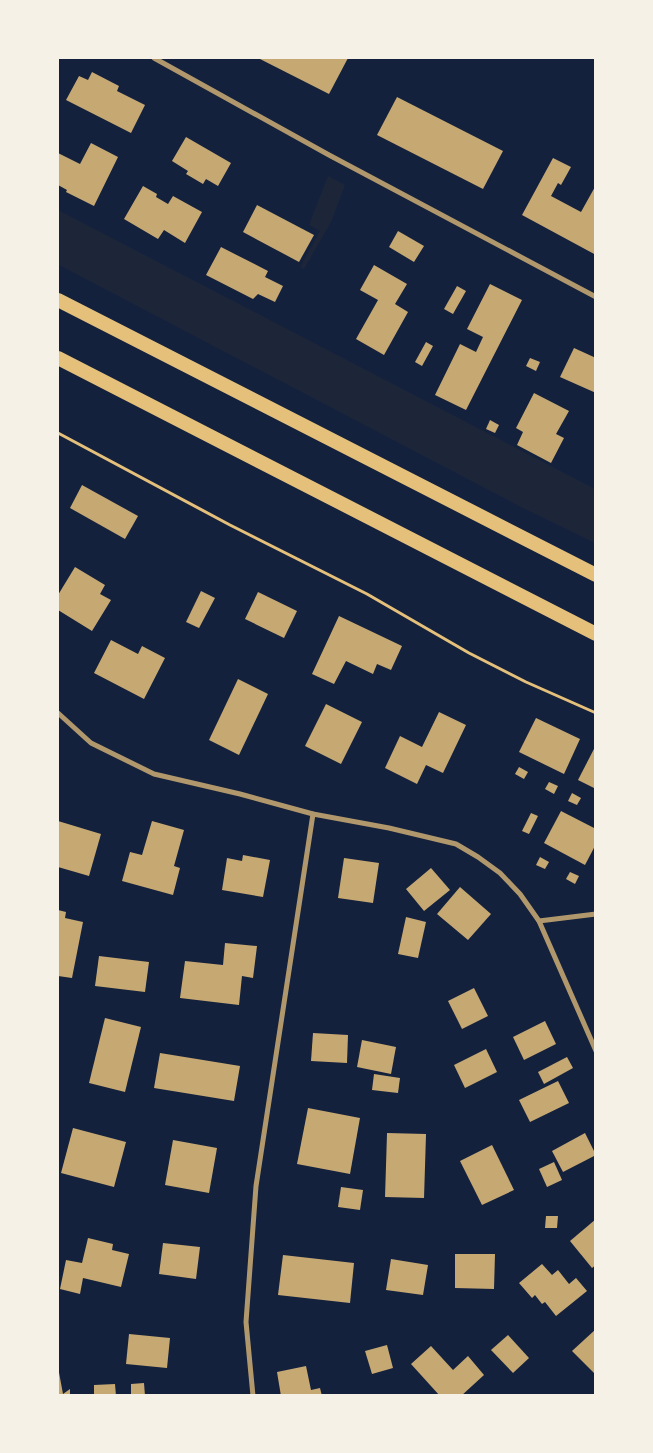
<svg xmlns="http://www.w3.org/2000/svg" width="653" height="1453" viewBox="0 0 653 1453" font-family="'Roboto Serif',serif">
<rect width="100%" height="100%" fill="#14213d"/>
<g fill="#1d2539">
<path d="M328,176l17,9 -14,37 -27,47 -4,-2 20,-36 -11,-6z"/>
<path d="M58,210l537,279v54l-72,-35 -464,-243z"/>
</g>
<g fill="#c6a872">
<path d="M258,58h90l-19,36z"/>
<path d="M92,72l27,14 -2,5 28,14 -14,28 -65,-33 13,-24 9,4z"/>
<path d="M397,97l106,54 -20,38 -106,-54z"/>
<path d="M186,137l45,26 -13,23 -12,-7 -3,5 -17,-10 2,-3 -16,-10z"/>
<path d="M91,143l27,14 -24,49 -28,-14 1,-2 -9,-5v-32l22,11z"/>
<path d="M553,158l18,9 -10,18 -3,-2 -7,13 30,16 15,-27v70l-74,-40z"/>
<path d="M143,186l14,8 -1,3 12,7 5,-8 29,16 -17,31 -21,-13 -6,9 -34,-20z"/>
<path d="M257,205l57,30 -15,27 -56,-30z"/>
<path d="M398,231l26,15 -10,16 -25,-15z"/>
<path d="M221,247l47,24 -3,6 18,9 -8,16 -17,-8 -5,5 -47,-24z"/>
<path d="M374,265l33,19 -12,20 13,8 -24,43 -28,-16 22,-39 -18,-10z"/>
<path d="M490,284l32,16 -56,110 -31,-15 25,-51 16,8 7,-15 -16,-8z"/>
<path d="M457,286l9,5 -13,23 -9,-5z"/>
<path d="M426,342l7,4 -11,20 -7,-4z"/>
<path d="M574,348l22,10v35l-36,-16z"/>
<path d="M530,358l10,4 -4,9 -10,-5z"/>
<path d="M534,393l35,18 -13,23 8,4 -13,25 -34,-18 6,-13 -7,-4z"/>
<path d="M490,420l9,5 -4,8 -9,-4z"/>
<path d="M82,485l56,31 -13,23 -55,-31z"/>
<path d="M75,567l30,18 -5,9 11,6 -19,31 -34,-21v-15z"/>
<path d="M201,591l14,7 -16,30 -13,-6z"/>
<path d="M258,592l39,19 -13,27 -39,-19z"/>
<path d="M339,616l63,30 -11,24 -14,-6 -4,10 -27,-13 -12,23 -22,-10z"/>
<path d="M111,640l27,14 4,-8 23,12 -21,41 -50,-26z"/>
<path d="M238,679l30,15 -29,61 -30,-15z"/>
<path d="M326,704l36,18 -21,42 -36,-18z"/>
<path d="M439,712l27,13 -23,48 -17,-8 -9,19 -32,-16 15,-32 22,11z"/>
<path d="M536,718l44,21 -16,35 -45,-22z"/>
<path d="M596,745v44l-18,-9z"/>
<path d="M519,767l9,5 -4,7 -9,-5z"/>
<path d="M549,782l9,4 -4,8 -9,-5z"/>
<path d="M572,793l9,5 -4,7 -9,-4z"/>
<path d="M561,811l35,18v15l-11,21 -41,-22z"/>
<path d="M531,813l7,3 -9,18 -7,-3z"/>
<path d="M58,821l43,13 -12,42 -31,-9z"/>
<path d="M152,821l32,9 -10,36 6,2 -7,27 -51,-14 8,-29 12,3z"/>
<path d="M243,855l27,5 -7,37 -41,-7 5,-32 15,3z"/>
<path d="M540,857l9,5 -4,7 -9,-4z"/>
<path d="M344,858l35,5 -6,40 -35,-5z"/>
<path d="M431,868l19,22 -26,21 -18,-22z"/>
<path d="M570,872l9,4 -4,8 -9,-5z"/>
<path d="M460,887l31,27 -23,26 -31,-26z"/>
<path d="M58,910l8,2 -1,6 18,4 -11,56 -14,-2z"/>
<path d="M406,917l20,5 -8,36 -20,-4z"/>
<path d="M225,943l32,3 -4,32 -11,-2 -3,29 -59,-7 5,-37 38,4z"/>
<path d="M99,956l50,6 -4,30 -50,-6z"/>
<path d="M474,988l14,28 -26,13 -14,-28z"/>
<path d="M105,1018l36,9 -16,65 -36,-9z"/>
<path d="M545,1021l11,23 -32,16 -11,-23z"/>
<path d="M313,1033l35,2 -1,28 -36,-2z"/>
<path d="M362,1040l34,7 -5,27 -34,-7z"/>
<path d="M486,1049l11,23 -32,16 -11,-23z"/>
<path d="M160,1053l80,13 -6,35 -80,-13z"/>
<path d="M567,1057l6,11 -29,16 -6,-12z"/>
<path d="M374,1074l26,4 -2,15 -26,-3z"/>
<path d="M558,1081l11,22 -39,19 -11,-22z"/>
<path d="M308,1108l52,10 -10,56 -53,-10z"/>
<path d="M73,1128l53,14 -12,45 -53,-14z"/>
<path d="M387,1133l39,1 -2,64 -39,-1z"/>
<path d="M585,1133l11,22 -33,17 -11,-21z"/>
<path d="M173,1140l44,8 -8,45 -44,-8z"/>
<path d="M492,1145l22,45 -32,15 -22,-44z"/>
<path d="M554,1162l8,18 -15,7 -8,-18z"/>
<path d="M341,1187l22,3 -3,20 -22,-3z"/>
<path d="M546,1216h12l-1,12h-12z"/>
<path d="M596,1219v46l-4,3 -22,-27z"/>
<path d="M88,1238l25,6 -1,6 17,4 -8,33 -38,-9 -3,16 -20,-5 6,-29 16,3z"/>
<path d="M163,1243l37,4 -4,32 -37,-5z"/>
<path d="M455,1254h40l-1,35 -39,-1z"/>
<path d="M283,1255l71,8 -4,40 -72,-8z"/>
<path d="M391,1259l37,6 -5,30 -37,-5z"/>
<path d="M542,1264l10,11 6,-5 11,14 7,-6 11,13 -31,25 -11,-14 -3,2 -7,-9 -3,3 -13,-15z"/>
<path d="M596,1329v46l-24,-24z"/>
<path d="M129,1334l41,4 -3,30 -41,-4z"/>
<path d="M508,1335l21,23 -16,15 -22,-23z"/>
<path d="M387,1345l6,23 -21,6 -7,-23z"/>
<path d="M431,1346l22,24 15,-14 16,19 -23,21h-21l-29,-32z"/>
<path d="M306,1366l5,24 9,-2 2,8h-41l-4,-24z"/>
<path d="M58,1367l5,27 7,-5v7h-12z"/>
<path d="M144,1383l1,13h-14v-12z"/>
<path d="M115,1384l1,12h-22v-11z"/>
</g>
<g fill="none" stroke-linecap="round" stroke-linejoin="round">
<path stroke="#e5c07b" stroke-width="3" d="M58,433l172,92 137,69 102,59 57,29 70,31"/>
<g stroke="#b1986c" stroke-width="5">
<path d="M154,58l175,97 267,142"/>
<path d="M58,713l33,30 63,31 86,20 73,20 76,14 67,16 22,13 22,16 20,21 19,27 57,130"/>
<path d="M539,921l57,-7"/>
<path d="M253,1396l-7,-74 10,-136 57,-372"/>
</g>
<g stroke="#e5c07b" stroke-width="14">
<path d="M58,300l538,275"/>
<path d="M58,358l538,276"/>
</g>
</g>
<rect width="653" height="1453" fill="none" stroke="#f6f1e7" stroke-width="118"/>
</svg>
